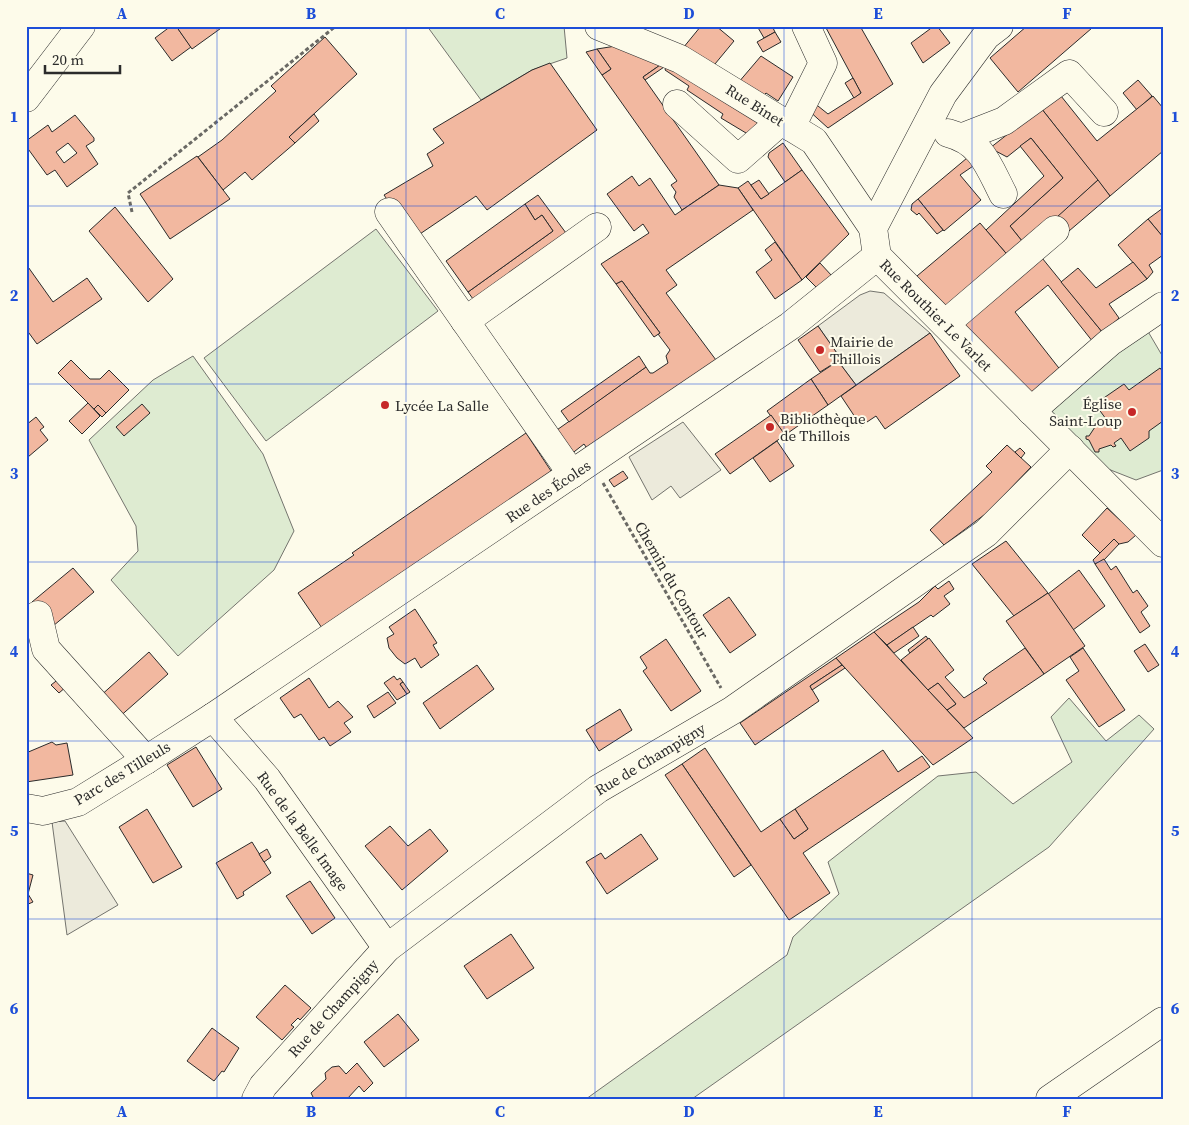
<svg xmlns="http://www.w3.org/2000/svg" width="1189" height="1125" viewBox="0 0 1189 1125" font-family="'Source Serif 4',serif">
<rect width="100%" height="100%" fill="#fdfbea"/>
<g fill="#deebd1" stroke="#74746e">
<path d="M427,26h137l3,32 -35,12 -51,30z"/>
<path d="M376,229l62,82 -172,130 -62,-83z"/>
<path d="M1143,323l20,34v113l-27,10 -33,-13 -58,-62z"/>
<path d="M193,356l70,98 31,77 -20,39 -96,86 -67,-76 27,-29 -2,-25 -47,-86 64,-60z"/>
<path d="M1069,698l37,43 33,-26 15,14 -105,118 -357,252h-106l201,-144 6,-18 46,-43 -11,-32 110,-86 38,-4 37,32 59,-42 -21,-45z"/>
</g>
<g fill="#eceadb" stroke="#74746e">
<path d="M870,291l14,2 46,40 -74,52 -18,-24 3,-2 -23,-33 42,-31z"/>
<path d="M683,422l38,48 -41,28 -9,-12 -19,14 -23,-43z"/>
<path d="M65,821l53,84 -51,30 -15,-113z"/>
</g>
<g fill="#f2b8a0" stroke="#2b2b2b" fill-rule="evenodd">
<path d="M171,26h5l15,21 -19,14 -17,-23z"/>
<path d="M176,26h48l-32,23z"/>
<path d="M701,26h15l18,15 -24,29 -27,-22z"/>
<path d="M757,26h15l3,6 -11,6z"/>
<path d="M825,26h35l33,58 -65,44 -21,-19 6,-7 15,12 33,-21z"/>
<path d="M934,26h3l13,17 -27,20 -12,-20z"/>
<path d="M1027,26l65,2 -74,64 -28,-34z"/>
<path d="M775,32l6,10 -18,10 -6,-10z"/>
<path d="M325,37l32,37 -68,63 6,6 -43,37 -7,-8 -22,18 -25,-33 24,-17 54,-49 -5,-5z"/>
<path d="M622,45l41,18 -20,14 76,108 -37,25 -8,-13 2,-5 -5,-7 6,-4 -75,-106 9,-6 -14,-20z"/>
<path d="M597,49l14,20 -9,6 -16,-23z"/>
<path d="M761,56l32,21 -15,24 -12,-8 -4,4 -24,-14z"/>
<path d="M550,63l47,67 -110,80 -11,-14 -62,42 -30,-43 49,-29 -6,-12 17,-11 -11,-14 99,-59z"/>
<path d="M663,63l4,2 -22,15 -2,-3z"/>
<path d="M667,65l97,61 -13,10 -30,-18 2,-4 -36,-24 2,-4 -24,-16z"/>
<path d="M853,78l8,15 -7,5 -9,-15z"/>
<path d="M1138,80l14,16 -15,14 -14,-17z"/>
<path d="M1061,96l36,45 56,-45 10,12v43l-53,45 -69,-88z"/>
<path d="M1041,108l57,72 -72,66 -16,-20 53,-48 -32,-40 -24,19 -17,-9z"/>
<path d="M314,114l5,7 -24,22 -6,-6z"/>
<path d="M75,115l19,23v3l-8,5 12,18 -31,23 -12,-17 -8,5 -21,-29v-5l22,-16 4,7zM68,143l9,10 -13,10 -8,-11z"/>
<path d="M1031,138l32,40 -53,48 16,20 -15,13 -25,-29 58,-54 -24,-30z"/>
<path d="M783,143l19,27 -17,12 -17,-25 1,-4z"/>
<path d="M973,153l6,9 -19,13 21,25 -37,31 -26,-32z"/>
<path d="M197,156l33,43 -60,40 -30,-45z"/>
<path d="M802,170l47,64 -47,46 -64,-92 10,-7 13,18z"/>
<path d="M632,176l7,10 11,-8 25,37 44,-30 19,3 15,22 -87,60 11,15 -11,8 50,67 -128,90 -4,-6 -14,11 -16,-23 92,-65 4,6h3l15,-10 -2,-7 4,-6 -12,-16 2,-1 -38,-52 -6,3 -15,-20 48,-31 -6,-9 -9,7 -27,-37z"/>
<path d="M759,180l10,14 -8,5 -10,-14z"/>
<path d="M1098,180l12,16 -41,35 -12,-14z"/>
<path d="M538,195l28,38 -93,66 -5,-7 85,-61 -11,-16 -7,5 -10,-16z"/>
<path d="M918,199l25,31 -6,4 -18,-21 -2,2 -6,-5 1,-6z"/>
<path d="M525,204l10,16 7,-5 11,16 -85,61 -22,-31z"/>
<path d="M115,207l58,72 -25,23 -59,-71z"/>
<path d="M1163,208v29l-15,-18z"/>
<path d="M1148,219l15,18v18l-14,10 4,7 -6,7 -29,-34z"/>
<path d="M980,223l31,36 -60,52 -34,-35z"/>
<path d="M775,242l27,38 -27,19 -19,-27 16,-12 -7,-10z"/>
<path d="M1038,253l65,80 -10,9 -45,-57 -33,27 47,60 -22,20h-10l-66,-68z"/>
<path d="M1133,262l14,17 -38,25 10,14 -16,15 -42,-51 17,-14 18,20z"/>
<path d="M820,263l12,13 -13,14 -13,-13z"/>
<path d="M26,264l27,38 34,-24 15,21 -65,45 -11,-15z"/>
<path d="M622,281l38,52 -6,4 -38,-53z"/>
<path d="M818,326l23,33 -21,13 -22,-32z"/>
<path d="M930,333l30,43 -75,53 -9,-13 -15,10 -20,-30z"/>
<path d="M639,356l7,11 -77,55 -8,-11z"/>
<path d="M71,360l19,19h10l9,-9 20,20 -23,23 -8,-8 -4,4 -36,-36z"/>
<path d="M838,361l18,24 -28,20 -17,-26z"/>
<path d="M1160,368l3,4v49l-14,10v7l-19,13 -9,-13 -7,5 2,3 -3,1 -2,-2 -12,4v3h-4l-6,-12 -3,-1v-3h3l6,-9 -2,-3 3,-2 2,2 8,-5 -11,-15 29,-20 5,6z"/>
<path d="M811,379l17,26 -43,30 -18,-24z"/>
<path d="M88,403l12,13 -18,18 -13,-13z"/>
<path d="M142,404l8,9 -26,23 -8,-9z"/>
<path d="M98,405l8,8 -4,4 -8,-8z"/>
<path d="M771,415l14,20 -55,39 -15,-20z"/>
<path d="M36,417l8,10 -4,3 8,10 -20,17 -2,-3v-29z"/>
<path d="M526,433l27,41 -231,154 -24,-35 56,-38 -2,-2z"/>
<path d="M777,441l17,25 -24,16 -17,-24z"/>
<path d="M1007,445l24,22 -43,45 -44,33 -14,-15 62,-58 -6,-6z"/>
<path d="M1020,448l5,5 -4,5 -6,-6z"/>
<path d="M623,471l5,7 -14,9 -5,-7z"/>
<path d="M1107,508l29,27 -8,7 -9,2 -5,-5 -14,14 -18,-18z"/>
<path d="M1114,539l5,5 -15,16 -9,4 -2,-4z"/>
<path d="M1006,541l42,52 -34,23 -42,-52z"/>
<path d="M1104,559l7,11 5,-4 17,27 4,-3 11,16 -7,6 9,14 -10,7 -45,-69z"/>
<path d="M73,568l21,24 -41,34 -21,-24z"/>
<path d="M1079,570l26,36 -32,24 -25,-36z"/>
<path d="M949,581l5,8 -10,7 6,8 -17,13 -2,-2 -44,30 -13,-13 45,-30 16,-16 3,3z"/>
<path d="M1048,593l37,53 -41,28 -38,-53z"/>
<path d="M729,597l27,38 -26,18 -27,-38z"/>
<path d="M415,609l22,34 -4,2 6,10 -18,13 -6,-10 -10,6 -8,-6 -8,-10 -2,-10 7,-4 -5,-7z"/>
<path d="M913,627l6,9 -25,17 -7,-8z"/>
<path d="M874,632l99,106 -40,27 -97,-107z"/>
<path d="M926,636l2,3 -18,14 -2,-3z"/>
<path d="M929,638l25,32 -9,7 19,21 23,-15 -4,-4 3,-4 39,-27 19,26 -80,54 -17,-18 9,-6 -18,-21 -10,7 -27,-30z"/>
<path d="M666,639l35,52 -30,20 -28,-40 4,-3 -7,-11z"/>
<path d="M1145,644l14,21 -11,7 -14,-21z"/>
<path d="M1083,648l42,62 -26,17 -33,-47 13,-9 -9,-14z"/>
<path d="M149,652l19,22 -51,45 -19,-21z"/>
<path d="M836,658l6,7 -32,21 9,15 -64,44 -15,-22z"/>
<path d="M477,665l17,24 -54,40 -17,-26z"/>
<path d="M842,665l3,3 -33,22 -2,-4z"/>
<path d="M394,676l3,4 3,-2 3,4 -3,2 7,10 -10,6 -13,-17z"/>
<path d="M60,678l7,8 -8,7 -8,-8z"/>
<path d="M309,678l20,30 9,-7 15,16 -9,6 7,9 -21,14 -6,-9 -5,3 -18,-26 -7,4 -14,-20z"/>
<path d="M403,682l7,10 -3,2 -7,-10z"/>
<path d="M938,683l18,21 -9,6 -19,-20z"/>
<path d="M388,692l8,11 -22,15 -7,-12z"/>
<path d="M620,709l12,21 -33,21 -13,-21z"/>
<path d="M52,742l4,3 11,-2 6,32 -47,7v-29z"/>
<path d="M196,747l26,42 -29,18 -26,-42z"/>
<path d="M705,748l56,84 19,-13 14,20 14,-10 -13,-20 88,-59 15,22 24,-16 8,11 -127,86 27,40 -41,27 -107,-156z"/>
<path d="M682,764l69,101 -17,12 -69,-102z"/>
<path d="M147,809l35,58 -29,16 -34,-56z"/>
<path d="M795,809l13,20 -14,10 -14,-20z"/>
<path d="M390,826l18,20 22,-17 18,22 -46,39 -37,-44z"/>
<path d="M641,834l17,25 -51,35 -21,-32 15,-9 4,6z"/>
<path d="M252,842l19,31 -28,19 1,3 -7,4 -21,-36z"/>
<path d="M267,849l4,8 -7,5 -5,-8z"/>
<path d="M26,873l7,2 -5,19 5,8 -7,3z"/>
<path d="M310,881l25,37 -23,16 -26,-38z"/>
<path d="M511,934l23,34 -47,31 -23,-33z"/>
<path d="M285,985l26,23 -11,12 -2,-2 -7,7 3,2 -12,13 -26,-23z"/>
<path d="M398,1014l21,26 -35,27 -20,-25z"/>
<path d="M212,1028l27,20 -15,24 -2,-1 -8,10 -27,-20z"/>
<path d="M357,1063l16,20 -9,9 -5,-6 -12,13h-36l2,-2 -2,-4 15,-14 -1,-6 7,-6 7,-1 7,8z"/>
</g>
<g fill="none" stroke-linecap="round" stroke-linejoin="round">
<g stroke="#2b2b2b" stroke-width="29">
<g id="minor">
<path d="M599,26l81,33 134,82 59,87"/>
<path d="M999,26l-13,10 -43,58 -70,134 4,28 286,287"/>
<path d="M26,98l55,-72"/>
<path d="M677,104l61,55 43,-38"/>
<path d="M791,127l32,-64 -17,-37"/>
<path d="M948,133c34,9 40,32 55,61"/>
<path d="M963,137l41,-16 65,-47 35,38"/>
<path d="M389,212l183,262"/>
<path d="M465,321l132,-94"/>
<path d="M945,324l110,-94"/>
<path d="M1031,411l79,-69 53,-36"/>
<path d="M38,615l8,34 100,111"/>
<path d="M213,717l54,62 120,169"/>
<path d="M26,808l17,3 35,-9 68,-42 67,-43 577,-391 87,-70"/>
<path d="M256,1099l7,-13 124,-138 211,-159 135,-79 253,-177 84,-84"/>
<path d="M1050,1099l113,-78"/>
</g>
</g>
<g stroke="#6a6964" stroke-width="3" stroke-dasharray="4 2.5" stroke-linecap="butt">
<path d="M132,212l-4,-19 208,-167"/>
<path d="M603,483l118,205"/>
</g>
<use href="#minor" stroke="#fdfbea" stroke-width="28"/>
</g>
<path fill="none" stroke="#1d4ed8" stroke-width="1" stroke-opacity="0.55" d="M217,26v1073M406,26v1073M595,26v1073M784,26v1073M972,26v1073M26,206h1137M26,384h1137M26,562h1137M26,741h1137M26,919h1137"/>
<g fill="#c62828" stroke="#fdfbea" stroke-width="2">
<circle cx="820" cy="350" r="5"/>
<circle cx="385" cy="405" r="5"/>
<circle cx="1132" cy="412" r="5"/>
<circle cx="770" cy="427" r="5"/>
</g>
<g text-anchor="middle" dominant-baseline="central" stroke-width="4" stroke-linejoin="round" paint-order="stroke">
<g font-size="15" fill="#2b2b2b" stroke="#fdfbea">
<text transform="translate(755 105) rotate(32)">Rue Binet</text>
<text transform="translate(936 315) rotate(45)">Rue Routhier Le Varlet</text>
<text transform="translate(548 491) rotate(-34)">Rue des Écoles</text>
<text transform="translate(672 580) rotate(60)">Chemin du Contour</text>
<text transform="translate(650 759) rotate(-31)">Rue de Champigny</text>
<text transform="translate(122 773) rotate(-31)">Parc des Tilleuls</text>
<text transform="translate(303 831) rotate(54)">Rue de la Belle Image</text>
<text transform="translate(333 1008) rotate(-48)">Rue de Champigny</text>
</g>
<g font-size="15" fill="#2b2b2b" stroke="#fdfbea" text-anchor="start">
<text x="830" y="341">Mairie de<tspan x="830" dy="17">Thillois</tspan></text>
<text x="1122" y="403" text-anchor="end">Église<tspan x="1122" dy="17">Saint-Loup</tspan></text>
<text x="395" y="405">Lycée La Salle</text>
<text x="780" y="418">Bibliothèque<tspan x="780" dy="17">de Thillois</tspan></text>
</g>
</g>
<rect width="1189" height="1125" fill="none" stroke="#fdfbea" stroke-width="55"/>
<path d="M45 65v8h75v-8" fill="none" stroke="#2b2b2b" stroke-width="2.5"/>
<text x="52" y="65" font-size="15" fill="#2b2b2b" stroke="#fdfbea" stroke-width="4" paint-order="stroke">20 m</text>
<rect x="28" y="28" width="1134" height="1070" fill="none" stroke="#1d4ed8" stroke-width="2"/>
<g font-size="16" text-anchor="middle" font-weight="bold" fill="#1d4ed8">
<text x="122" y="19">A</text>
<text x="311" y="19">B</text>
<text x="500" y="19">C</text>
<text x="689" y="19">D</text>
<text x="878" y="19">E</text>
<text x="1067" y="19">F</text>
<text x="14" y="122">1</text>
<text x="1175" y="122">1</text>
<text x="14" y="301">2</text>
<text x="1175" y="301">2</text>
<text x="14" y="479">3</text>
<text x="1175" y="479">3</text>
<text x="14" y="657">4</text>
<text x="1175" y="657">4</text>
<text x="14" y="836">5</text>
<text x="1175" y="836">5</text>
<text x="14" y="1014">6</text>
<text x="1175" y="1014">6</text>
<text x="122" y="1117">A</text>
<text x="311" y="1117">B</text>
<text x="500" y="1117">C</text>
<text x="689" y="1117">D</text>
<text x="878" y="1117">E</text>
<text x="1067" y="1117">F</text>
</g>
</svg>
